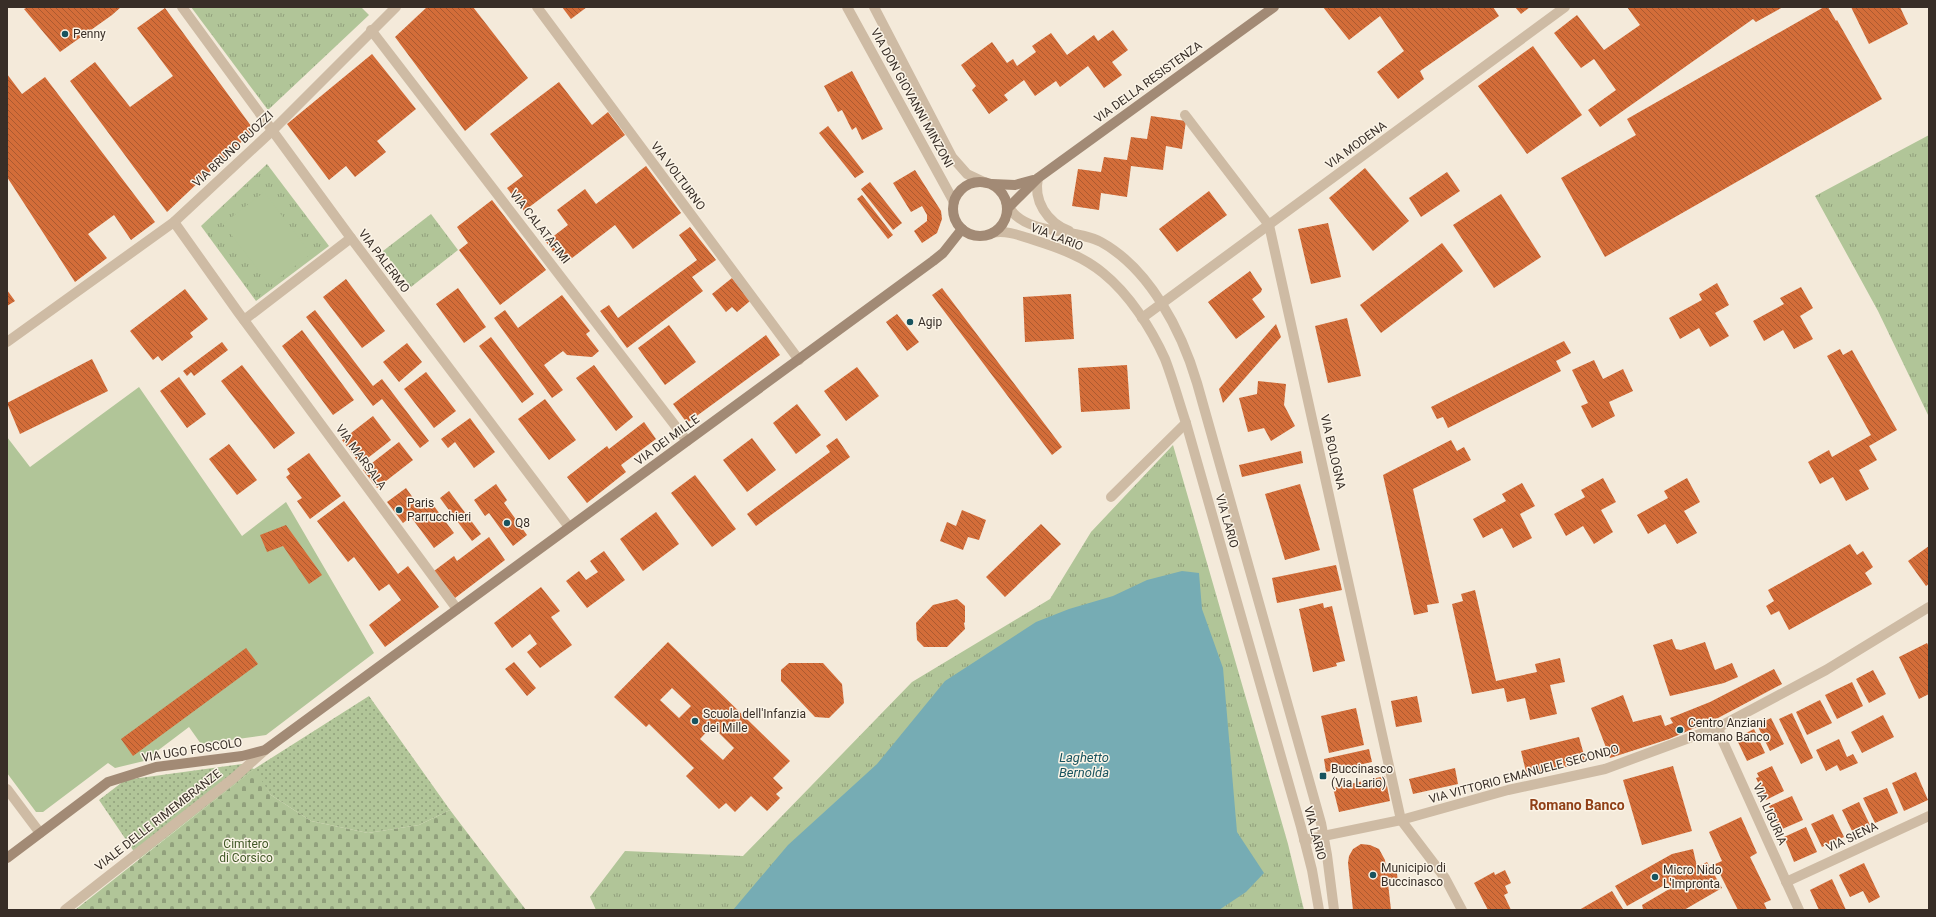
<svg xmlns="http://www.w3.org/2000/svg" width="1936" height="917" viewBox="0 0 1936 917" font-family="Roboto,sans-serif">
<defs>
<pattern id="grass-dots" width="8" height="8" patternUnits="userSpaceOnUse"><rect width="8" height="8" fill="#b1c598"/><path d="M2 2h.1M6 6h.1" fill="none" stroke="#91a07c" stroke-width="1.8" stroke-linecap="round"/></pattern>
<pattern id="cemetery-stones" width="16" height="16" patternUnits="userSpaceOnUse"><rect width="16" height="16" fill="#b1c598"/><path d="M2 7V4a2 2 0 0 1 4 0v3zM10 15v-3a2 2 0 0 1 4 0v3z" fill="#91a07c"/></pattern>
<pattern id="park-tufts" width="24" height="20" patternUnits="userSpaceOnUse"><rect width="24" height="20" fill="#b1c598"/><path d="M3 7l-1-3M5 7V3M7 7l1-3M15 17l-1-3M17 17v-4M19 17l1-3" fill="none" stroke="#91a07c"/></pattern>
<pattern id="building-back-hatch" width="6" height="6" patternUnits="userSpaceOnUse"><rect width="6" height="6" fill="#d36d39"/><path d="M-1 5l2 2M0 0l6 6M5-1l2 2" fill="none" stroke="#ac5a30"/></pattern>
</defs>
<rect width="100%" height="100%" fill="#f4eada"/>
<path fill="url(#grass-dots)" d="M369,696l81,114 -31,15 -51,8 -57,-12 -40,-26 -18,-25 -114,89 -40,-59 26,-20 117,-16 12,5z"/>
<path fill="url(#cemetery-stones)" d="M254,769l17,26 40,26 57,12 51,-8 31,-15 76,100h-451z"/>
<g fill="url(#park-tufts)">
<path d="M191,7h170l8,8 -101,95z"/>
<path d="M1929,135v282l-51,-106 -63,-115z"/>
<path d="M267,164l62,82 -73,55 -55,-75z"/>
<path d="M431,214l27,36 -47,37 -28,-36z"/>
<path d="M1173,445l115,399 16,66h-708l-6,-13 35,-46 118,5 169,-174 138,-83 41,-67z"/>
</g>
<g fill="#b1c598">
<path d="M264,192l47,62 -41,31 -47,-61z"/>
<path d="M139,387l103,149 44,-34 88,151 -108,82 -65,9 -12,-17 -45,34 -29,7 -7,-5 -65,49h-7l-29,-39v-336l23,30z"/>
</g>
<path fill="#76acb4" d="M1182,571l17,2 3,36 21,59 14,164 27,41 -18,19 -27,18h-486l55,-65 89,-81 68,-83 91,-59 33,-13 44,-13 34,-16z"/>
<g fill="url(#building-back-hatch)" fill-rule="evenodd">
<path d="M28,7h93l-9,8 -52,37 -36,-43z"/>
<path d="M427,7h46l55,71 -63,53 -70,-94z"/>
<path d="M562,7h25l-16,12z"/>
<path d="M1323,7h170l6,9 -79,55 4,8 -26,20 -21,-27 27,-21 -24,-35 -31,24z"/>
<path d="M1515,7h15l-9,7z"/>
<path d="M1627,7h104l1,1 2,-1h49l-27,15 -3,-3 -153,108 -12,-17 28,-20 -22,-31 -13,9 -27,-35 23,-18 27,35 36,-25z"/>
<path d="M1824,7h4l8,14 1,-1 45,79 -277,158 -44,-79 75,-43 -9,-16z"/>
<path d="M1851,7h49l8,17 -39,20z"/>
<path d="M165,8l89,122 -87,82 -97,-131 25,-19 35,45 43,-31 -36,-48z"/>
<path d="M1113,30l15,20 -16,12 10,13 -18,13 -16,-22 -28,21 -4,-6 -21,15 -11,-16 -20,15 4,5 -19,14 -17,-24 4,-4 -15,-21 31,-23 15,21 6,-4 4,7 19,-14 -4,-6 19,-13 16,22 27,-20 4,6z"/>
<path d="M1533,46l49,69 -55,39 -49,-68z"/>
<path d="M372,54l44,55 -39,32 9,11 -31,25 -9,-11 -17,14 -42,-56z"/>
<path d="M852,71l31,58 -21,11 -6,-13 -4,3 -10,-20 -4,2 -14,-26z"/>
<path d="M7,74l15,20 23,-17 110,145 -24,18 -17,-25 -26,19 19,24 -32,24 -68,-105z"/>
<path d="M559,82l33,43 16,-13 17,23 -101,76 -17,-23 16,-12 -33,-42z"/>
<path d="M1151,116l35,5 -4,28 -16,-3 -3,24 -32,-4 -4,31 -26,-4 -2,17 -27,-4 6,-37 23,3 3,-15 23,3 4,-23 16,2z"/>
<path d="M828,126l36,46 -9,6 -36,-45z"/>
<path d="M646,166l35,47 -48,36 -18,-24 -52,40 -17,-23 22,-17 -11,-15 28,-21 11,15z"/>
<path d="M1365,168l44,53 -36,30 -44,-53z"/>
<path d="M915,170l26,41 1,8 -5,14 -15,10 -8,-12 13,-10v-6l-5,-9 -11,6 -18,-29z"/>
<path d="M1447,172l13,19 -39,26 -12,-19z"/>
<path d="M870,182l32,41 -9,7 -32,-41z"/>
<path d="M1209,191l18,24 -50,37 -18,-23z"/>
<path d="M1501,194l40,63 -47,31 -41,-63z"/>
<path d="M862,195l31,40 -5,4 -31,-40z"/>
<path d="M492,200l54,70 -46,35 -41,-55 9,-7 -11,-16z"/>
<path d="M1328,223l13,54 -30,7 -13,-55z"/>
<path d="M690,227l26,33 -24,17 11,14 -76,57 -27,-37 9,-6 9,13 79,-58 -18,-25z"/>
<path d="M1442,243l21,28 -82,62 -21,-28z"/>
<path d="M1250,271l12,18 -1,3 -9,7 13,18 -29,22 -28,-37z"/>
<path d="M732,278l18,23 -13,11 -5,-5 -6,5 -14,-18z"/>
<path d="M346,279l39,52 -23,17 -39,-51z"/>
<path d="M1717,283l12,22 -14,8 14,23 -19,11 -11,-19 -19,11 -11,-21 33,-18 -3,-6z"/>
<path d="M1801,287l12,21 -13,8 13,23 -19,10 -11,-19 -19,11 -11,-20 31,-17 -4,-6z"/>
<path d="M458,288l28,39 -22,16 -28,-39z"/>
<path d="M942,288l120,159 -10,8 -120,-160z"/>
<path d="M185,289l23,30 -18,14 3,4 -31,24 -4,-5 -5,4 -23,-29z"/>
<path d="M7,290l8,11 -8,5z"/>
<path d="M1071,294l3,45 -49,3 -2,-45z"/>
<path d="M562,295l28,36 -4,3 13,17 -7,6 -25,-2 -4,-4 -19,14 19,25 -11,8 -58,-80 11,-8 13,18z"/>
<path d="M315,310l58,76 9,-7 47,62 -9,7 -38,-49 -9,7 -67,-89z"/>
<path d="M897,314l22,28 -12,9 -21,-29z"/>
<path d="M1347,318l14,58 -33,7 -13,-57z"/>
<path d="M1276,324l5,13 -58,66 -4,-14z"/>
<path d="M669,325l27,37 -31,23 -27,-37z"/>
<path d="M302,330l52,70 -21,15 -51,-69z"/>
<path d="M766,335l14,20 -93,68 -14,-19z"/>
<path d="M491,337l43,57 -12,9 -43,-57z"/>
<path d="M1564,341l7,12 -15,8 5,10 -113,57 -5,-11 -6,2 -6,-12z"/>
<path d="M222,342l6,8 -34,26 -3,-4 -4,4 -4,-5z"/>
<path d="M407,343l15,19 -23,20 -16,-20z"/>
<path d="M1840,349l3,6 9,-5 45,80 -28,16 8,14 -18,10 10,19 -23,12 -13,-24 -13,7 -12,-22 21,-12 3,7 39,-22 -44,-79z"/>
<path d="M92,359l16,32 -88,43 -13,-31z"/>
<path d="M1594,360l9,19 20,-10 10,22 -24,11 6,14 -23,12 -11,-22 7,-3 -16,-33z"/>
<path d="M242,365l53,68 -21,16 -53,-68z"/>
<path d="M594,365l39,52 -17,14 -40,-53z"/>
<path d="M1127,365l3,44 -49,3 -3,-44z"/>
<path d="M857,367l22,29 -33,25 -22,-30z"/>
<path d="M426,372l30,39 -22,17 -30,-39z"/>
<path d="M179,377l27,37 -19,14 -27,-37z"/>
<path d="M1258,381l28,3 -2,21 11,21 -24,15 -7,-13 -16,4 -9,-34 18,-4z"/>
<path d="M545,399l31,41 -27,20 -31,-41z"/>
<path d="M797,404l24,31 -25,19 -23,-31z"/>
<path d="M373,416l18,24 -31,24 -18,-24z"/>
<path d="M470,418l25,34 -21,16 -19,-26 -7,6 -7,-9z"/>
<path d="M644,422l12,17 -35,26 5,7 -39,31 -20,-26 40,-31 2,3z"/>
<path d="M752,438l24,32 -29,22 -24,-32z"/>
<path d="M837,438l13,19 -94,69 -9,-12 83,-62 -4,-6z"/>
<path d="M1451,440l6,11 7,-4 7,13 -58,29 26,114 -12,2 1,7 -14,3 -31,-140z"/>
<path d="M399,442l14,18 -36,28 -14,-18z"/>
<path d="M229,444l28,36 -20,15 -28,-36z"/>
<path d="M1301,451l2,12 -61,14 -3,-12z"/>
<path d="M309,453l32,43 -31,23 -13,-18 5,-3 -16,-21 4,-3 -3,-5z"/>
<path d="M695,475l41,54 -24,18 -41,-54z"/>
<path d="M1603,478l13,24 -15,8 12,22 -19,12 -11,-18 -17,10 -12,-22 31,-17 -4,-7z"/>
<path d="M1687,478l13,24 -16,9 13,22 -20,11 -12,-20 -17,10 -11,-19 31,-17 -4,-7z"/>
<path d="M1522,483l13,23 -15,8 12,24 -19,10 -11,-20 -19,10 -10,-19 33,-18 -4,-7z"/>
<path d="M496,484l11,16 -3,3 23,32 -14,11 -24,-33 -4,3 -11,-16z"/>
<path d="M1300,484l20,66 -35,10 -20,-66z"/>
<path d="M406,488l15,21 10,-7 23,31 -20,15 -23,-31 -8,6 -16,-21z"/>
<path d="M449,491l32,43 -9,7 -32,-43z"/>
<path d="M344,501l54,73 10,-8 31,41 -54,40 -16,-22 32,-25 -12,-16 -10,7 -25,-34 -6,5 -31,-41z"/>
<path d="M962,510l24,10 -7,20 -11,-3 -5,13 -23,-9 7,-19 9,4z"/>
<path d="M656,512l23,32 -36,27 -23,-32z"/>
<path d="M1041,524l20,20 -56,53 -19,-20z"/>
<path d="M286,525l36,50 -13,9 -26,-38 -16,6 -7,-17z"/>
<path d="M489,537l16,23 -50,38 -21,-27 20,-15 3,5z"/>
<path d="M1850,544l7,11 6,-4 10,16 -8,6 7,11 -83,46 -10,-19 -8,4 -5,-9 8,-5 -6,-11z"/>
<path d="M1929,546v38l-3,2 -18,-25z"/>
<path d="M604,551l21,29 -38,28 -21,-27 13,-10 7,9 12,-8 -8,-11z"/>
<path d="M1336,565l6,25 -65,13 -5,-25z"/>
<path d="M541,587l19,24 -9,6 21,28 -32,23 -13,-16 10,-8 -7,-10 -18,14 -18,-25z"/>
<path d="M1475,590l21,91 41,-9 -2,-8 25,-6 5,24 -15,3 7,29 -27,6 -5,-22 -18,4 -3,-14 -32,6 -20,-90 11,-3 -2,-7z"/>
<path d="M957,599l8,7v16l-1,1 1,6 -18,18h-23l-7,-7 -1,-17 17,-18z"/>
<path d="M1323,603l1,5 8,-2 13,55 -9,2 1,3 -24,6 -14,-63z"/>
<path d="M1672,639l4,10 5,1 24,-8 10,28 17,-7 6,14 -14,6 -54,13 -17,-51z"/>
<path d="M668,642l122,119 -17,17 10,10 -7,6 4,4 -13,13 -16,-15 -16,16 -9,-9 -7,6 -33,-33 8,-8 -45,-44 -3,3 -32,-30zM672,688l19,18 -12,12 -19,-18zM712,726l22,22 -11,12 -23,-21z"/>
<path d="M1927,643l2,4v47l-10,5 -20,-42z"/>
<path d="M246,648l12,16 -125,92 -12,-17z"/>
<path d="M514,662l22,26 -9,8 -22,-27z"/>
<path d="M789,663h34l19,21 2,19 -15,15 -14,-1 -34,-36v-11z"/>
<path d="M1774,669l8,15 -64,34 -49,21 -59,19 -19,-50 32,-13 10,27 28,-7 4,11 8,-3 -3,-5 40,-16z"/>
<path d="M1873,670l13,24 -17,9 -13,-24z"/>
<path d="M1852,682l11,24 -26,13 -12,-24z"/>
<path d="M1417,696l5,26 -26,5 -5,-26z"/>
<path d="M1820,700l12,23 -25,12 -11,-23z"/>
<path d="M1356,708l8,37 -35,8 -8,-37z"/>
<path d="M1792,713l21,45 -12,6 -22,-45z"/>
<path d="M1883,715l11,22 -32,16 -11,-21z"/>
<path d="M1771,718l13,26 -14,7 -13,-26z"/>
<path d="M1754,729l11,24 -18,8 -11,-23z"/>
<path d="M1579,737l7,25 -59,14 -6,-25z"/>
<path d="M1839,739l8,18 6,-3 5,9 -18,8 -3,-6 -11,6 -10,-21z"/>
<path d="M1369,749l3,13 -46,10 -2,-13z"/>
<path d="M1673,766l19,65 -50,14 -19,-65z"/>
<path d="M1772,766l12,25 -18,9 -10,-22 3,-1 -2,-4z"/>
<path d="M1455,768l3,16 -45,10 -4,-15z"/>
<path d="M1916,772l12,28 -24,11 -12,-28z"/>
<path d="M1385,776l5,25 -51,11 -6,-24z"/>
<path d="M1887,788l11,25 -23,10 -12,-25z"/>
<path d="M1792,796l11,24 -23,10 -11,-24z"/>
<path d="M1859,802l11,23 -17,8 -11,-23z"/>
<path d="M1833,814l11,23 -22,10 -11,-23z"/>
<path d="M1741,817l16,36 -7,4 21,43 -7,3 3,7h-29l-23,-46 7,-3 -13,-29z"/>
<path d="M1806,827l11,25 -23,10 -10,-25z"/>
<path d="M1361,844l9,1 9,4 6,11 1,9 10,-2 2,14 -10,2 3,27h-38l-5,-47 1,-7 4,-7z"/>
<path d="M1693,849l4,18 10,-5 15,26 -38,22h-43l2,-1 -1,-4 29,-17 -3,-5 -41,23 -12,-20 57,-32z"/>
<path d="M1864,863l16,34 -11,6 -6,-12 -13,6 -11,-22z"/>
<path d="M1505,870l6,13 -6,3 3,7 -4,2 7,15h-23l-14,-27 20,-11 1,3z"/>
<path d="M1832,879l14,31h-27l-9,-20z"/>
<path d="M1612,891l11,18 -44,1z"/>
</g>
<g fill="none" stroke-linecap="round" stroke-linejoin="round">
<g stroke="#cebba4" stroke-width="10">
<path d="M182,7l169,231 218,289"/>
<path d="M537,7l262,353"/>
<path d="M847,7l107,195"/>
<path d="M874,7l78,150 15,17 19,9"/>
<path d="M371,30l316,411"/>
<path d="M1185,115l84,110 132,595 44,58 17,32"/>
<path d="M1038,178c-5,23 9,44 31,53"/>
<path d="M1006,202c15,35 68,25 95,40 49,27 81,90 96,141l124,440 6,32 7,55"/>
<path d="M174,222l64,90 219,297"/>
<path d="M992,233c14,-4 32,4 45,8 22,7 47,16 66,32 26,21 48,55 62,86 8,21 14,43 21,64l115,404 11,43 7,40"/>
<path d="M1142,318l423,-311"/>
<path d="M244,320l107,-82"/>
<path d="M7,342l167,-120 99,-92 123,-123"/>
<path d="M1111,497l75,-74"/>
<path d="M1719,727l1,8 79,175"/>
<path d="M7,789l33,44"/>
<path d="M1304,840l97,-20 107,-30 97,-21 114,-42 107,-57 103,-63"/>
<path d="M1786,882l143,-66"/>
<path d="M65,910l170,-133 30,-27"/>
</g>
<g stroke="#a28a75" stroke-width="10">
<circle cx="980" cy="209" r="27"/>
<path d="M992,184l23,1 18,-5"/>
<path d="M1007,213l1,-5 30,-30 236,-171"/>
<path d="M7,858l101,-76 48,-15 86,-11 23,-6 668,-489 10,-8 19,-24"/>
</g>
</g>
<g fill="#18535e" stroke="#fbf4e7" stroke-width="1.5">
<circle cx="65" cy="34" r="4"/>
<circle cx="910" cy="322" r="4"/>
<circle cx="399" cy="510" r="4"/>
<circle cx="507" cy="523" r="4"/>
<circle cx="695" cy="721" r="4"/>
<circle cx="1680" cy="730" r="4"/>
<rect x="1319" y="772" width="8" height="8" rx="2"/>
<circle cx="1373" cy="875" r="4"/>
<circle cx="1655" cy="877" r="4"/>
</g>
<g text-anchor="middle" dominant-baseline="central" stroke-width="3" stroke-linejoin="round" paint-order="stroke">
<g font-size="12" fill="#382e27" stroke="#fbf4e7" text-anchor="start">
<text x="73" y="34">Penny</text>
<text x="918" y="322">Agip</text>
<text x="407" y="503">Paris<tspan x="407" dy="14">Parrucchieri</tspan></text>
<text x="515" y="523">Q8</text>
<text x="703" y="714">Scuola dell'Infanzia<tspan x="703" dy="14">dei Mille</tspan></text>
<text x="1688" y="723">Centro Anziani<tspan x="1688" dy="14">Romano Banco</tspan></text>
<text x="1331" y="769">Buccinasco<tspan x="1331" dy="14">(Via Lario)</tspan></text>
<text x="1381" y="868">Municipio di<tspan x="1381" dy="14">Buccinasco</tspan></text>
<text x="1663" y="870">Micro Nido<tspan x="1663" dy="14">L'Impronta</tspan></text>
</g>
<g font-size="12" fill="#382e27" stroke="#fbf4e7">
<text transform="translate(1148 82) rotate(-36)">VIA DELLA RESISTENZA</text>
<text transform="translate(912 98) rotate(61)">VIA DON GIOVANNI MINZONI</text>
<text transform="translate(1356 145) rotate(-36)">VIA MODENA</text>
<text transform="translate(233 149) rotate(-43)">VIA BRUNO BUOZZI</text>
<text transform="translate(678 176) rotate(53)">VIA VOLTURNO</text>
<text transform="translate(540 227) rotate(52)">VIA CALATAFIMI</text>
<text transform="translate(1057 237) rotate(21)">VIA LARIO</text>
<text transform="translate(384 261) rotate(53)">VIA PALERMO</text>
<text transform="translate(667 440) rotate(-36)">VIA DEI MILLE</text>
<text transform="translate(1333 452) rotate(77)">VIA BOLOGNA</text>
<text transform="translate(361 457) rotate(54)">VIA MARSALA</text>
<text transform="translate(1227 521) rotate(74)">VIA LARIO</text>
<text transform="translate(192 750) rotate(-9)">VIA UGO FOSCOLO</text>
<text transform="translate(1524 774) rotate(-15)">VIA VITTORIO EMANUELE SECONDO</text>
<text transform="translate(1770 814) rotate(66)">VIA LIGURIA</text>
<text transform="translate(158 820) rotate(-38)">VIALE DELLE RIMEMBRANZE</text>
<text transform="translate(1315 833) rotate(75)">VIA LARIO</text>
<text transform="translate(1852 837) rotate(-25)">VIA SIENA</text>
</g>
<g font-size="12" fill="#425928" stroke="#fbf4e7">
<text x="246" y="844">Cimitero<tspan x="246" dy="14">di Corsico</tspan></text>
</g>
<g font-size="13" font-style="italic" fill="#18535e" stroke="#fbf4e7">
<text x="1084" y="757">Laghetto<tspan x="1084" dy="15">Bernolda</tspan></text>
</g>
<g font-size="14" font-weight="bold" fill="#904017" stroke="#fbf4e7">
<text x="1577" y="805">Romano Banco</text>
</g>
</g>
<rect width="1936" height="917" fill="none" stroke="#382e27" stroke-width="16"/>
</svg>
